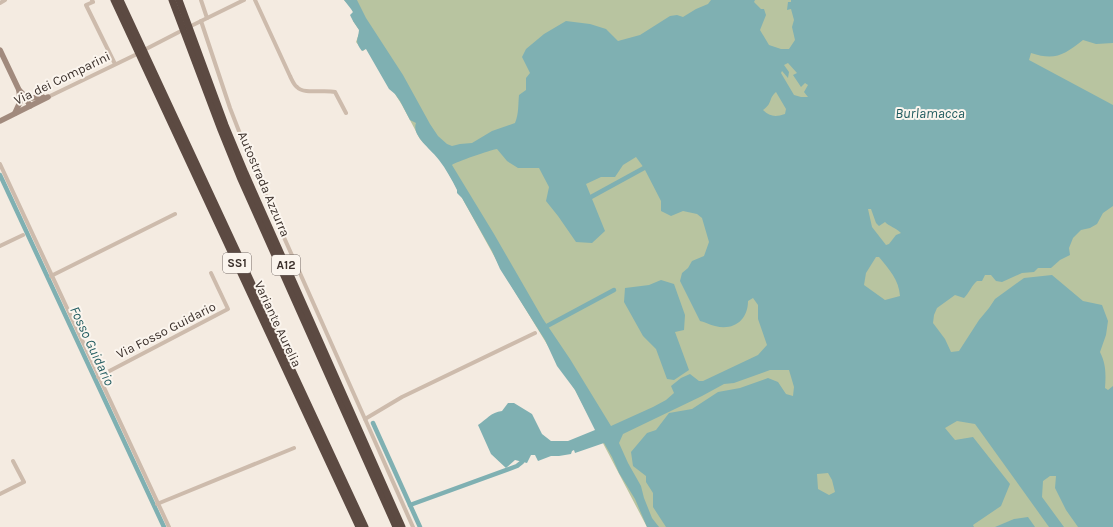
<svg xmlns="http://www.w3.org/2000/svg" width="1113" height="527" viewBox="0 0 1113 527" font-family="Karla,sans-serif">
<rect width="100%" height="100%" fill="#f4ebe1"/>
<path fill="#b8c4a0" d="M344,0h769v527h-466l-72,-137 -71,-116 -64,-116 -20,-19 -18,-34 -36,-57 -3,3 -7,-9 4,-11 -7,-10v-9l-2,-5z"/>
<g fill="#7fb0b2" fill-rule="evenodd">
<path d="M340,0h17l9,18 37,57 27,49 8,12 9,8 5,2 8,-2 12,-1 20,-12 23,-8c4,-9 3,-19 4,-28l7,-5v-12l4,-5 -8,-16 4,-8 18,-15 22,-13 24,3 16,5 12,12 22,-6 30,-19 7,-1 6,2 13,-8 12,-5 3,-4h44l-1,2 7,7h3l2,6 -6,15 9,15 12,4h8l6,-9 -3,-13 2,-7 -3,-11 -4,1 1,-8h3v-2h322v43l-17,1 -13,-4c-19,15 -28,21 -52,13l-2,7 84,45v101l-10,7 -6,11 -7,4 -9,2 -8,8 -4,10 1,7 -10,5 -9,8h-13l-4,4 -12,1 -20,9 -6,-1 -5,-6h-6l-3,6h-5c-6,5 -7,11 -13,17l-9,-3 -18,13 -3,7 -1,8 12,16 6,13 8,-1 20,-31 10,-12 6,-9 29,-21 28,-3 31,26 19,4 6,16 -2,14 -6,17c6,12 6,22 5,36l3,2 5,-4v141h-35l-12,-17 -11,-22 1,-12h-6l-7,5 -1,16 22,30h-15l-74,-103 -18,-3 -12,7 10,12 18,-3 37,47 -9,22 -28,19 1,2h-308l-13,-20v-14l-7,-11v-6l-13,-10 -2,-14 16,-19 9,-3 13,-17 23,-4 26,-17 22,-4 28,-10 10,4 8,12 7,2 1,-9 -5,-17h-19l-36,13 -10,1 -22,12 -79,38 -4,9 9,20 13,23 3,12 8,20 7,9h-12l-12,-28 -16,-26 -7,-16 -8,-14 -29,10 -1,-3 -2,1 -1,3 -12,2h-8l-13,5 -3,-6h-4l-4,8 -12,-3 -9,8 -15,-14 -13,-29c8,-5 13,-13 24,-14l6,-8h6l18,11 10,20 9,7h17l27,-11 -20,-40 -18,-24 -12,-26 -45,-71 -8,-18 -30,-53 -5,-5v-3c-5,-10 -11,-21 -18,-30 -7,-10 -28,-24 -23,-37l-6,-3 -10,-19 -5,-7 -6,-5 -23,-40 -4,2c-8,-11 -4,-10 -3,-21l-6,-9 -3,-6 3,-3 -2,-3 -7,-9zM788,63l9,10 -4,2 8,12 4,-4 3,2 -4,7 4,5h-7l-7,-2 -13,-22 1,-2 6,7 1,-6 -5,-7zM776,92l10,17 -1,5c-9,3 -15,3 -22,-4 10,-7 5,-11 13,-18zM497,149l10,12 11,7h21l10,19 -3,14 12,15 18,26 16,1 13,-12 -19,-47 15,-7h14l8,-12 13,-8 8,11 17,33v10l10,5 12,-5 14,3 5,4 7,24 -5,14 -12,5 -4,7 -6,5 -2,8 20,40c5,1 10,4 15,5 19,5 33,-6 33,-25l5,-3 5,7v14l9,26 -9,10 -55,26h-4l-9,-7 -9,4 -10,8 3,7 -8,7 -13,7 -42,19 -41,-67 -27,-40 -49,-85 -42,-69c3,-3 39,-15 45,-16zM868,209h3l5,14 3,3 6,-4c5,5 10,5 16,11l-5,2 -7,9 -3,1 -14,-18zM876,257h3c10,12 20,23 21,39l-15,4 -21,-15 2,-12zM828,473l4,7 3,12 -6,3 -11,-6 -1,-15z"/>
<path d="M661,280l13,4 11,31 -1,15 -9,2 14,38 -15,10 -7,-1 -11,-30 -13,-13 -19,-34 1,-14 24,-3z"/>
<path d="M1028,517l7,10h-40l19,-8z"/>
</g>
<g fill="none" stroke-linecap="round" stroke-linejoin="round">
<g stroke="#7fb0b2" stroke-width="4.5">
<path d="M0,175l164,352"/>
<path d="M591,197l53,-29"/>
<path d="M547,326l67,-36"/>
<path d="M373,423l47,104"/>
<path d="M410,505l107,-39 5,-4"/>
</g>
<g stroke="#cdbbac" stroke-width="4">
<path d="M92,0l1,2 -7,3 29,59"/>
<path d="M201,0l6,18"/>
<path d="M255,0l35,76c2,4 4,9 7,11 7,8 27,2 38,5l11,21"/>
<path d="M0,3l5,-3"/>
<path d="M201,21l29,87 12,31 32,76 91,204 37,-22 133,-64"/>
<path d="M193,25l51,-25"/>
<path d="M146,49l33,-17"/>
<path d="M48,97l87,-42"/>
<path d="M0,164l169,363"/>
<path d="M0,246l23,-11"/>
<path d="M51,276l124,-62"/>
<path d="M98,377l130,-68 -17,-36"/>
<path d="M365,419l48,108"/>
<path d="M0,494l24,-12 -11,-21"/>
<path d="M157,504l137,-56"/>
</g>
<g stroke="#a18a7d" stroke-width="5.5">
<path d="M0,50l19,40 5,5 6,11"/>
<path d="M25,95l7,3 11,-1"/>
<path d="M15,113l5,-11 -1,-12"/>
<path d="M0,121l48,-24"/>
</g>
<g stroke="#5c4a42" stroke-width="7">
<path d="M114,0l245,527"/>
<path d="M120,0l245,527"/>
<path d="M172,0l49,130 19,47 156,350"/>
<path d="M179,0l46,125 20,48 157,354"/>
</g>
</g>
<g text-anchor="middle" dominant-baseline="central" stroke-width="4" stroke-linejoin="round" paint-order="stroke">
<g fill="#fbf5ee" stroke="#756b66" stroke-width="1">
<rect x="223" y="253" width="28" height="20" rx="3"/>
<rect x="272" y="255" width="28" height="20" rx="3"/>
</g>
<g font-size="12" font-weight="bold" fill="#3b302b">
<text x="237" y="263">SS1</text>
<text x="286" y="265">A12</text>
</g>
<g font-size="13" fill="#3b302b" stroke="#fbf5ee">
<text transform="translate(62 78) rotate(-26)">Via dei Comparini</text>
<text transform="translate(264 184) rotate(67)">Autostrada Azzurra</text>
<text transform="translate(278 324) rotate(65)">Variante Aurelia</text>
<text transform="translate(166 330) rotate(-27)">Via Fosso Guidario</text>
</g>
<g font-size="14" font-style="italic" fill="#1f5a5e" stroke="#fbf5ee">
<text x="930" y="113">Burlamacca</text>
<text transform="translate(92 346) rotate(65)">Fosso Guidario</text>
</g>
</g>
</svg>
